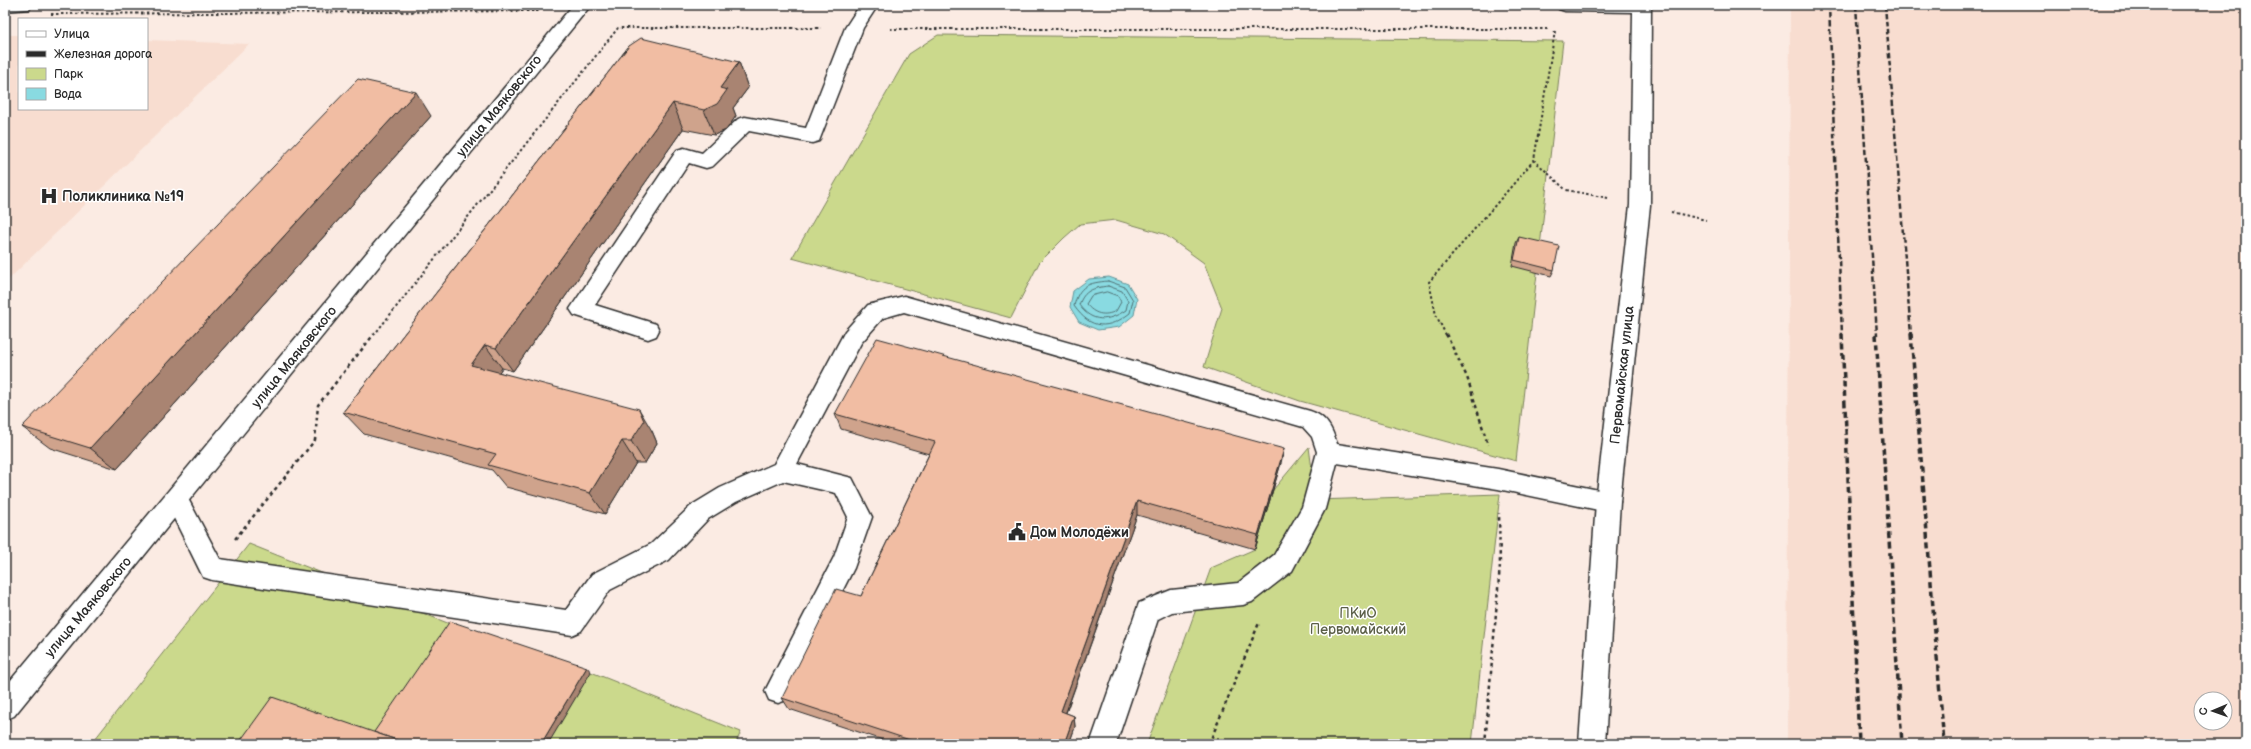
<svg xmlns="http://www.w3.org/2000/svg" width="2251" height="749" viewBox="0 0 2251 749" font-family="'Balsamiq Sans',sans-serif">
<rect width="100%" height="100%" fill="#fbebe3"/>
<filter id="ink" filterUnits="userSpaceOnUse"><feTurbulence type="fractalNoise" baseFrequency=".025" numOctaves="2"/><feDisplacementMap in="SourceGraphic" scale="8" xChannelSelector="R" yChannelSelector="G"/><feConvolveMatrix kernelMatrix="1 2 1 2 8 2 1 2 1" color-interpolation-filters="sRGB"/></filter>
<g filter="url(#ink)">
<g fill="#f8ddd0" fill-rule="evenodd">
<path d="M1790,5h456v739h-459zM2201,699h24v24h-24z"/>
<path d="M5,35h14v74h128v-69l102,4 -244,239z"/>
</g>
<g fill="#cbd98c" stroke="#7b825c">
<path d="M938,35l625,6 -47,420 -216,-60 -96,-34 18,-59 -18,-45 -40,-29 -48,-14 -36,4 -16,14 -25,25 -28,55 -219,-60 117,-204z"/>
<path d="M1309,447l7,53 184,-6 -28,250h-325l64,-176 44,-19 18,-59z"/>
<path d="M249,544l206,82 136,46 150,60 -6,12h-644z"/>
</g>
<path fill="#89dae1" stroke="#639498" d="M1109,277l19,7 9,15 -3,16 -15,12 -21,3 -19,-8 -9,-15 3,-16 16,-12z"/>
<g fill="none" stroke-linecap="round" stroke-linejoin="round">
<g stroke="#517174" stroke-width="1">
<path d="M1108,281l17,6 8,13 -3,13c-22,17 -39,17 -56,-7 5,-21 14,-23 34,-25z"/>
<path d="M1108,286l14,5 6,10 -2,9c-18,12 -34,13 -47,-5 5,-15 14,-17 29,-19z"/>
<path d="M1107,292l11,4 3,6 -5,9c-12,6 -22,3 -30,-7l5,-8z"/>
</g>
<g stroke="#2b2b2b" stroke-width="3">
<g id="lane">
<path d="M860,5h18l-15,23 -44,113 -7,2 -63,-12 -36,35 -7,2 -17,-5 -94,142 61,19 3,6 -3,6 -8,3 -74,-24 -4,-6 4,-6 103,-153 7,-2 18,5 36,-34 7,-2 61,11 39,-100z"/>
<path d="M904,296l406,115c16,5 22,17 27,33l161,25 110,23 8,3 4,7 -4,7 -8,3 -110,-23 -161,-26 -12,46 -33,62 -40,31 -9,3 -71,7 -14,7 -42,125h-26l49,-141 32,-13 67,-7 36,-28 28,-48 15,-55 -5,-15 -9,-10 -399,-115 -21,6 -22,25 -64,121 55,14 20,39 -18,51 -67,132 -9,3 -9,-3 -4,-9 69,-134 14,-40 -12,-24 -53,-12 -47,21 -28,17 -39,41 -59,30 -29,41 -9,4 -360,-55 -9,-3 -38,-77 4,-7 8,-3 8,3 35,66 346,51 26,-36 59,-30 41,-39 28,-17 54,-24 71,-133 23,-26z"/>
</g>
</g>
<g stroke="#2b2b2b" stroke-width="3">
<path id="street" d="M573,5h18l-577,711 -9,4v-33z"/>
</g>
<g stroke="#2b2b2b" stroke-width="3">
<g id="secondary">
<path d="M5,5h27l-3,4 -24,2z"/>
<path d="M1556,5h95l-1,200 -30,297 -15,242h-26l17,-242 34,-297 3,-193 -68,-1 -6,-2z"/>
</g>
</g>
<g stroke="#2b2b2b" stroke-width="2" stroke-dasharray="2.5 2.5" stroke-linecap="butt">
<path d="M51,14l489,-3"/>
<path d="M890,29h659"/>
<path d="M1555,31l-21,129 32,30 42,8"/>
<path d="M1671,212l35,8"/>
<path d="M374,335l244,-307h203"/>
<path d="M1446,335l-10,-20 -7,-33 105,-122"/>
</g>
<g stroke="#2b2b2b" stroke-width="2.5" stroke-dasharray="3.5 3.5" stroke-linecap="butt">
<path d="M1446,334l21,43 21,68"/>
<path d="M235,539l80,-99 3,-35 56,-71"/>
<path d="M1209,744l50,-121"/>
<path d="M1485,744l15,-179 -1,-52"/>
</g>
<use href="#lane" fill="#fff" fill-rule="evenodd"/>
<use href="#street" fill="#fff" fill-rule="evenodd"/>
<use href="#secondary" fill="#fff" fill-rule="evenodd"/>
<g stroke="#2b2b2b" stroke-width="2.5" stroke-dasharray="5.5 2.5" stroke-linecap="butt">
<path d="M1829,5l13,330"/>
<path d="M1856,5l21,330"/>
<path d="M1885,5l26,330"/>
</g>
<g stroke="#2b2b2b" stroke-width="3.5" stroke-dasharray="6 3.5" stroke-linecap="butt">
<path d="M1842,334l17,410"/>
<path d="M1876,334l26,410"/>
<path d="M1911,334l33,410"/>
</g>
</g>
<g fill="#cfa38c" stroke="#2b2b2b">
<path d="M629,46l110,16 9,26 -15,20 3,8 -10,14 -12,5 -31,-6 -170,242 -11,-3 -3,4 153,59 5,12 -12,20h-9l-31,51 -99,-27 -14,-17 -128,-36 -21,-22z"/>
<path d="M431,116l-314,353 -67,-21 -28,-21z"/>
<path d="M1519,237l35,33 -3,6 -39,-10 4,-23z"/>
<path d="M835,414l446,49 -26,86 -118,-34 -71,198 8,3 1,11 -6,17h-174l-106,-35 -7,-11 79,-102 68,-142 -88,-25z"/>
</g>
<g fill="#a98472" stroke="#2b2b2b">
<path d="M739,62l9,26 -15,20 3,8 -10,14 -12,5 -10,-25z"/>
<path d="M416,92l15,24 -314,353 -27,-21z"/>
<path d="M673,103l10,26 -170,242 -17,-23z"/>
<path d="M485,345l17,23 -14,20 -17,-23z"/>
<path d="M639,409l13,22 5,12 -12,20 -14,-22z"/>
<path d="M622,441l14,22 -31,51 -15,-21z"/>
<path d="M1284,449l-3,14 -26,86 3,-14z"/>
<path d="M1137,501v14l-75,208 -1,-12z"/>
<path d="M587,667l4,5 -43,72h-7z"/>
<path d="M1074,716l1,11 -6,17h-5z"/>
</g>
<g fill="#f1bda3" stroke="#2b2b2b">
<path d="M641,38l98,24 -19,26 7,2 -10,14 -13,6 -31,-7 -177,245 -11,-3 -14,20 168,44 5,12 -13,20h-9l-32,52 -102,-28 8,-11 -153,-42 286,-366z"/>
<path d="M358,79l58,13 -326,356 -68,-21z"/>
<path d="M1519,237l40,9 -5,24 -40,-10z"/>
<path d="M877,338l407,111 -26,86 -121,-34 -76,210 13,5 -10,28h-142l-140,-46 54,-109 25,7 74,-154 -100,-28z"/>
<path d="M450,621l137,46 -46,77h-133l-34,-12z"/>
<path d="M272,697l136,47h-170z"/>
</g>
</g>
<defs>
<g id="hospital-bare" transform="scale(1.38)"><path d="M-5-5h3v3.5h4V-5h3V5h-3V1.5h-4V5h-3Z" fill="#2b2b2b" stroke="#fff" stroke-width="2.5" paint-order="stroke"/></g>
<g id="civic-bare" transform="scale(1.38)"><path d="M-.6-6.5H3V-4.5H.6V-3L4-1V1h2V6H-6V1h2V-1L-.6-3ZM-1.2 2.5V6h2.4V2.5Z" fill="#2b2b2b" stroke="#fff" stroke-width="2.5" paint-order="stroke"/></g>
</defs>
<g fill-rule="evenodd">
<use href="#hospital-bare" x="49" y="196"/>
<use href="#civic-bare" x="1017" y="532"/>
</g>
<g text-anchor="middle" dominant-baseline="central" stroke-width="3" stroke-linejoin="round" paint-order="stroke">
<g font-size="14" fill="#2b2b2b" stroke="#fff">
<text transform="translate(499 106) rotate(-51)">улица Маяковского</text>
<text transform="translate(294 357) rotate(-51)">улица Маяковского</text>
<text transform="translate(1622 375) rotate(-84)">Первомайская улица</text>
<text transform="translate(88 607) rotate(-50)">улица Маяковского</text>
</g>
<g font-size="14" font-weight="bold" fill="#2b2b2b" stroke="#fff" text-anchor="start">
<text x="62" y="196">Поликлиника №19</text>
<text x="1030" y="532">Дом Молодёжи</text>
</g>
<g font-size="14" fill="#5b5f48" stroke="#fff">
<text x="1358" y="613">ПКиО<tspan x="1358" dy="16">Первомайский</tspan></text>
</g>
</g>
<rect width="2251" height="749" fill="none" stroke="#fff" stroke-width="20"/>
<rect x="10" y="10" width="2231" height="729" fill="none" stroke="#2b2b2b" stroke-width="1.5" filter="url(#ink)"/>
<rect x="18" y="18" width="130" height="92" fill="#ffffff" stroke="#aaaaaa"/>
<rect x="26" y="31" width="20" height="6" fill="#ffffff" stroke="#aaaaaa"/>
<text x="54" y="38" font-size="12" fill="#2b2b2b">Улица</text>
<rect x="26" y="51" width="20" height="6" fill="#2b2b2b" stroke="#aaaaaa"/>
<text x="54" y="58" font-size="12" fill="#2b2b2b">Железная дорога</text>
<rect x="26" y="68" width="20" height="12" fill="#cbd98c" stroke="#aaaaaa"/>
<text x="54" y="78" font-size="12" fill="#2b2b2b">Парк</text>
<rect x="26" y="88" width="20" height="12" fill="#89dae1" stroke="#aaaaaa"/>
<text x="54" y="98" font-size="12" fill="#2b2b2b">Вода</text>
<g transform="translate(2213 711) rotate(268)"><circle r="19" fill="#ffffff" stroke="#aaaaaa"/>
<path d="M0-3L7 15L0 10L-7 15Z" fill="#2b2b2b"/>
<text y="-6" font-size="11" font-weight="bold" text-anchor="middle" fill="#2b2b2b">С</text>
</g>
</svg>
